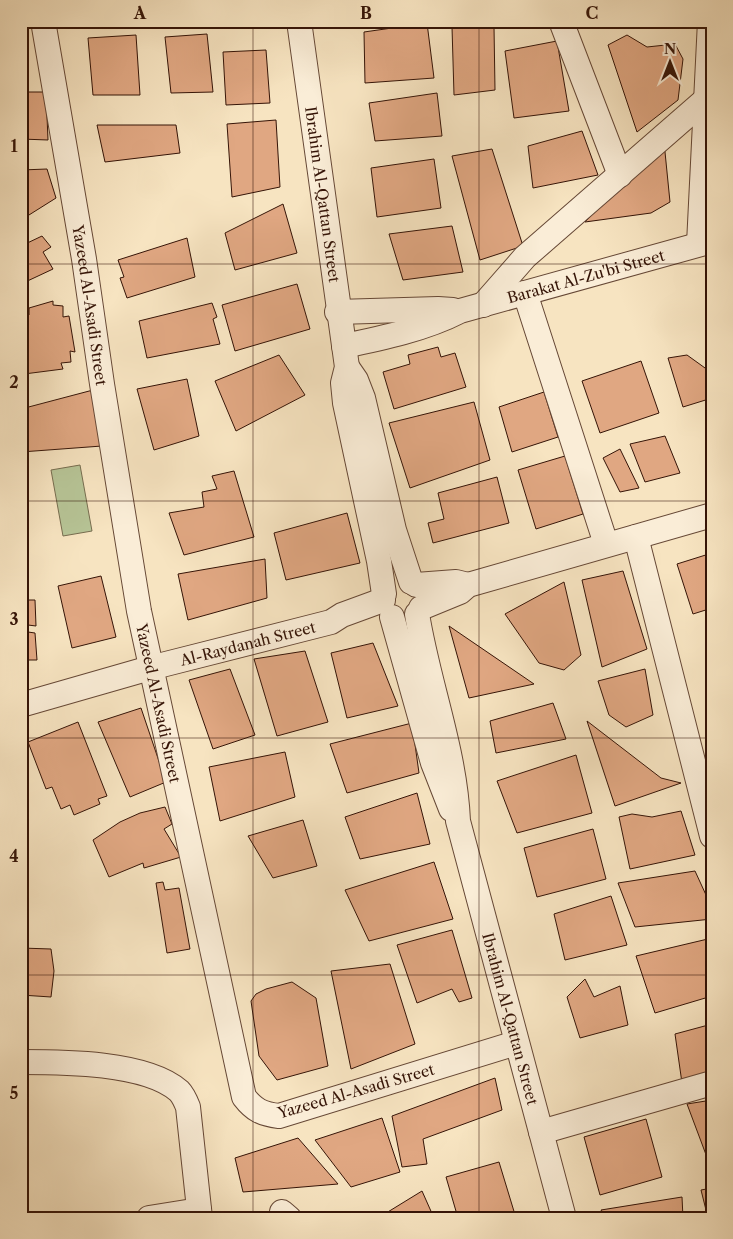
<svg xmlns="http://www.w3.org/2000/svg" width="733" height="1239" viewBox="0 0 733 1239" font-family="'Libre Caslon Text',serif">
<rect width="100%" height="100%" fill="#f7e4c1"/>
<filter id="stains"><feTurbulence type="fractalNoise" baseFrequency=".004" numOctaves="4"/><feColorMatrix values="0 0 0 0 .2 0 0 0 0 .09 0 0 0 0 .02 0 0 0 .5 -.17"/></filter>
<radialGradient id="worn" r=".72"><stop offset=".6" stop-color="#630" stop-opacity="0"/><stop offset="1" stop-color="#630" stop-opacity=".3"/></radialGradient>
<path fill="#b7c597" stroke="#766c4f" d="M80,465l12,66 -29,5 -12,-66z"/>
<g fill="#e0a782" stroke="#351407">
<path d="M427,23l7,55 -69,5 -1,-51z"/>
<path d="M452,27h42l1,63 -41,5z"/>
<path d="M207,34l6,58 -42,1 -6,-56z"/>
<path d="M136,35l4,60h-47l-5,-57z"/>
<path d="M627,35l20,12 28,-3 8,15 -5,41 -41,32 -29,-87z"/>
<path d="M21,38l2,1 1,27h-3z"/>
<path d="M557,41l12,70 -55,7 -9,-67z"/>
<path d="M266,50l4,53 -44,2 -3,-53z"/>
<path d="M21,92h25l2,48 -27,-1z"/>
<path d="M437,93l5,43 -67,5 -6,-38z"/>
<path d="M276,120l4,67 -48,10 -5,-73z"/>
<path d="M97,125h79l4,28 -75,9z"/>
<path d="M582,131l16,44 -65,13 -5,-42z"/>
<path d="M664,142l6,60 -19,11 -66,9z"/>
<path d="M492,149l31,97 -43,14 -28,-104z"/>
<path d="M434,159l7,49 -64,9 -6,-49z"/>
<path d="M47,169l9,29 -35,22v-50z"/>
<path d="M283,204l14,49 -62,17 -10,-37z"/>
<path d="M452,226l11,46 -60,8 -14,-46z"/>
<path d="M42,236l9,11 -8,5 10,17 -32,15v-38z"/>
<path d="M187,238l8,39 -68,21 -7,-20 4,-1 -6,-17z"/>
<path d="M297,284l13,45 -75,22 -13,-46z"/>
<path d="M53,301v4l10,1v11l6,-1 6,36 -5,-1 1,11 -10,1 2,6 -39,5 -3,-6v-52l8,-1v-7z"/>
<path d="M212,303l5,14 -4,2 7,25 -73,14 -8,-37z"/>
<path d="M438,347l3,10 14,-4 11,34 -72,22 -11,-37 27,-8 -2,-9z"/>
<path d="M279,355l26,40 -69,36 -21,-50z"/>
<path d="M687,355l25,18v25l-29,9 -15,-49z"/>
<path d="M641,361l18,52 -59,20 -18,-52z"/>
<path d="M187,379l12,57 -45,14 -17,-61z"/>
<path d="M93,390l9,56 -81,6v-43z"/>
<path d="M544,392l14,45 -46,15 -13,-45z"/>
<path d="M474,402l16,58 -80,28 -21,-65z"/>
<path d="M665,436l15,37 -35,9 -15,-38z"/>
<path d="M620,449l19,39 -19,4 -17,-34z"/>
<path d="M565,456l18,58 -47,15 -18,-59z"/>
<path d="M234,471l20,66 -70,18 -15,-42 35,-6 -2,-15 15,-3 -5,-13z"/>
<path d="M497,477l12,46 -76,20 -5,-20 16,-4 -6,-26z"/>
<path d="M21,507l6,18 -6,1z"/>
<path d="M347,513l13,50 -74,17 -12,-47z"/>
<path d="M712,553v55l-19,6 -16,-50z"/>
<path d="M265,559l2,39 -79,22 -10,-46z"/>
<path d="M623,571l24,78 -45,18 -20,-87z"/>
<path d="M101,576l15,61 -44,11 -14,-62z"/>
<path d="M564,582l17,73 -17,15 -25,-7 -34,-49z"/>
<path d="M21,600h14l1,26 -8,-1v7l7,1 2,27h-16z"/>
<path d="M449,626l85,58 -65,14z"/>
<path d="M373,643l25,63 -51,12 -16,-65z"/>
<path d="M305,651l23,71 -51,14 -23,-77z"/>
<path d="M230,669l25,66 -42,14 -24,-69z"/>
<path d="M645,669l8,46 -27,12 -17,-12 -11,-34z"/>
<path d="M553,703l13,36 -70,14 -6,-32z"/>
<path d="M141,708l25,74 -36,15 -32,-75z"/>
<path d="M587,721l74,57 20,5 -66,23z"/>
<path d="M78,722l29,74 -9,3 2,5 -26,11 -4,-10 -9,4 -9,-22 -6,2 -18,-47z"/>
<path d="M412,723l7,50 -72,20 -17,-49z"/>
<path d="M285,752l10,45 -75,24 -11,-54z"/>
<path d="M576,755l16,58 -75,20 -20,-52z"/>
<path d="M417,793l13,51 -70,15 -15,-42z"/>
<path d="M165,807l7,17 -8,5 17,28 -37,11 -1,-5 -34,14 -16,-37 27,-18 20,-9z"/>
<path d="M681,811l14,44 -65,14 -11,-52 13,-3 20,3z"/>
<path d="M303,820l14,46 -44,12 -25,-42z"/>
<path d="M593,829l13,50 -69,18 -13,-49z"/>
<path d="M434,862l19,57 -84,22 -24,-51z"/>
<path d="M695,871l17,37v11l-77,8 -17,-44z"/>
<path d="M163,882l2,8 14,-2 11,61 -23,4 -11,-70z"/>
<path d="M611,896l16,49 -62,15 -11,-46z"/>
<path d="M452,930l20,68 -13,4 -7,-13 -35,14 -20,-58z"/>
<path d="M712,938v58l-57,17 -19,-57z"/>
<path d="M21,948l30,1 3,22 -3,26 -30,-2z"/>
<path d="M390,964l25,80 -64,25 -20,-98z"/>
<path d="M585,979l9,18 26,-11 8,39 -48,13 -13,-41z"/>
<path d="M292,982l24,16 12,68 -51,14 -18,-24 -8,-55 5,-7 10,-5z"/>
<path d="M712,1024v48l-30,11 -7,-49z"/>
<path d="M495,1078l7,32 -79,29 4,25 -25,3 -10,-51z"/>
<path d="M712,1100v59l-4,1 -21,-56z"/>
<path d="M382,1118l18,54 -49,15 -36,-47z"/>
<path d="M646,1119l16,58 -62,18 -16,-58z"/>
<path d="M298,1138l40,46 -95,8 -8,-34z"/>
<path d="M499,1162l17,56h-58l-12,-41z"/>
<path d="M712,1188v30h-4l-7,-28z"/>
<path d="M422,1191l12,27h-56z"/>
<path d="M682,1197l1,21h-78l-4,-8z"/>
</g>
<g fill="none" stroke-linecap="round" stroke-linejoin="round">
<g stroke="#664836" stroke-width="26">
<g id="minor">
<path id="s1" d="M43,21l41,238 18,125 37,227 105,486c10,13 18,17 35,19l237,-73"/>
<path id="s2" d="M299,21l48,346 -4,16 2,20 34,158 5,33"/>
<path d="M561,21l59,154"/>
<path d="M699,244l11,-223"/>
<path d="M525,293l81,251"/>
<path d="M483,305l42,-48 187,-163"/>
<path d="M337,312l101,-3 15,1"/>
<path id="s3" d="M344,346c39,-8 81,-17 116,-35l252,-70"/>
<path d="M347,367l9,13 7,18 31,132 17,52"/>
<path d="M636,537l76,299"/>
<path d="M416,585l40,-3 12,3"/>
<path d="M421,608l39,-16 8,-7 244,-70"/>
<path id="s4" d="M417,614c11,69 38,136 41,207l106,397"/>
<path d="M392,617l41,146 18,46"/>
<path id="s5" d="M21,705l129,-37 181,-46 11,-7 41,-15"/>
<path d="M21,1062c42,0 125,0 158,29 4,4 7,11 9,16l12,111"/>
<path d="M541,1132l171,-49"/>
<path d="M282,1212l7,6"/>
<path d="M149,1218l50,-8"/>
</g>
</g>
<use href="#minor" stroke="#faedd7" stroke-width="24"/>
</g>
<path fill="none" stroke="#351407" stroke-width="1" stroke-opacity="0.55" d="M253,21v1197M479,21v1197M21,264h691M21,501h691M21,738h691M21,975h691"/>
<g text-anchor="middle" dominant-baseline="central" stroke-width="4" stroke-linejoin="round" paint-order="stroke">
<g font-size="15" fill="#351407" stroke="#faedd7">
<text stroke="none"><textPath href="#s2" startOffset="175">Ibrahim Al-Qattan Street</textPath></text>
<text stroke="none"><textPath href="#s3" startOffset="252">Barakat Al-Zu'bi Street</textPath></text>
<text stroke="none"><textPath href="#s1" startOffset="288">Yazeed Al-Asadi Street</textPath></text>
<text stroke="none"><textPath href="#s5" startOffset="235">Al-Raydanah Street</textPath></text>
<text stroke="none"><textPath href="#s1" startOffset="692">Yazeed Al-Asadi Street</textPath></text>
<text stroke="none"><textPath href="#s4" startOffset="416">Ibrahim Al-Qattan Street</textPath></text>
<text transform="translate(356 1091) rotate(-16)">Yazeed Al-Asadi Street</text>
</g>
</g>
<rect width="733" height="1239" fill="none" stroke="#f7e4c1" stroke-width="55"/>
<g transform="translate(670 62)" stroke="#faedd7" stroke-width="4" paint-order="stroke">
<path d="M0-4L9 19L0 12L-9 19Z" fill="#351407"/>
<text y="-8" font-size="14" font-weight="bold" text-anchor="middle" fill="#351407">N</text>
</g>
<rect x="28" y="28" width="678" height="1184" fill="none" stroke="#351407" stroke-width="2"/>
<g font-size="16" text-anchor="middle" font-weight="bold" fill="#351407">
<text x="140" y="19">A</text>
<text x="366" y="19">B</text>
<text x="592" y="19">C</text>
<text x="14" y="152">1</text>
<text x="14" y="388">2</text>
<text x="14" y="625">3</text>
<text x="14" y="862">4</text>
<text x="14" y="1099">5</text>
</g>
<rect width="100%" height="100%" filter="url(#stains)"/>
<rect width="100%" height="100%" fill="url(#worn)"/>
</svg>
